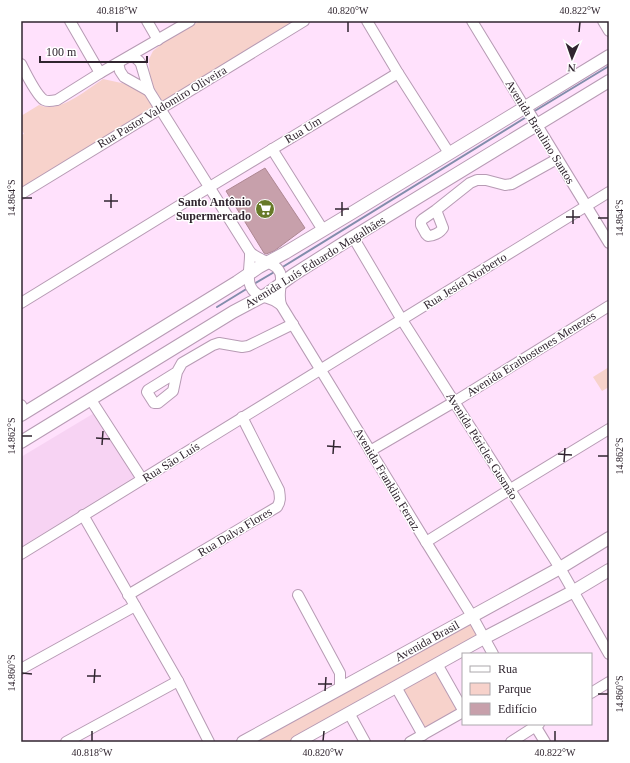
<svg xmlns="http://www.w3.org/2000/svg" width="630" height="763" viewBox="0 0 630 763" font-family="'Times New Roman',serif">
<rect width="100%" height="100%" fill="#ffe1fc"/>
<path fill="#f7d3f3" d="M96,412l38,65 -113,70v-90z"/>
<g fill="#f7d2cb">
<path d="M200,21h98l-134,83 -14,-22 -1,-23 4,-8 11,-9z"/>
<path d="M103,79l23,5 18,9 10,16 -133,84v-58l3,-1 -3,-6v-12l18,-11c3,1 6,2 9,2 17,1 40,-18 55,-28z"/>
<path d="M609,367v20l-7,4 -9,-14z"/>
<path d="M470,624l9,11 -190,107h-34z"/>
<path d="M436,669l25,42 -36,21 -24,-42z"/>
</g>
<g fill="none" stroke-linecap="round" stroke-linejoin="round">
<g stroke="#828dab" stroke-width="2">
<path d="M533,112l76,-46"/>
<path d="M281,268l247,-152"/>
<path d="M254,284l22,-13"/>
<path d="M217,307l31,-19"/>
</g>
</g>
<path fill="#c7a0ab" stroke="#ad8792" d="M265,168l40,60 -31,23 -8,3 -2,-1 -38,-62z"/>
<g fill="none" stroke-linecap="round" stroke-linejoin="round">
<g stroke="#b79bb4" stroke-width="12">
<g id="minor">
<path d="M70,21l30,52"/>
<path d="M147,21l11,19"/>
<path d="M367,21l31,52 51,80"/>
<path d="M472,21l53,87 4,4 80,131"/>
<path d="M603,21l6,10"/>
<path d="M132,55l7,6 2,3 8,27 101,161c3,3 7,5 11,7 9,5 21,7 20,21 0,10 -3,13 0,25l145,237 46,74 21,38"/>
<path d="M118,63l2,8 4,6 25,14"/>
<path d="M21,64c4,8 16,32 23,36 4,2 8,1 13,0l43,-27 90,-52"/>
<path d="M272,149l51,81"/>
<path d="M21,194l283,-173"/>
<path d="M436,210l7,18c-3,5 -10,8 -15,8l-2,-2 -5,-9v-4l2,-2 13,-9 34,-27 7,-3h9l19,5 7,-1 45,-25"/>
<path d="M353,237l49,83 158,248 49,86"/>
<path d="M250,252c1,16 -8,36 11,44 8,3 12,2 20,9"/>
<path d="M21,303l187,-115 190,-115"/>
<path d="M177,372l-29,18 -1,2 7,11h4l15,-12 4,-19 5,-9 31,-18 6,-2 23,4 6,-1 45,-22"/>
<path d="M91,400l51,79"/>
<path d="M21,405l4,7"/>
<path d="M370,451l84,-49 155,-96"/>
<path d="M83,515l95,166 31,61"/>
<path d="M426,542l83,-52 100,-61"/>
<path d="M21,554l588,-362"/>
<path d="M128,595l149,-88c4,-6 3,-10 2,-17l-37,-73"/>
<path d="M298,595l42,78v15"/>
<path d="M437,664l26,46"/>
<path d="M21,669l114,-63"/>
<path d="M396,687l27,48"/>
<path d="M591,693l18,-11"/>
<path d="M349,713l16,29"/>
<path d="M534,724l11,18"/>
<path d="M66,742l112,-61"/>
<path d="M410,742l53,-30"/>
<path d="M511,742l28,-18"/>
</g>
</g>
<g stroke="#b79bb4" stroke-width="14">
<g id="major">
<path d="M21,415l216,-133 22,-15 26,-14 65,-39 259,-158"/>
<path d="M21,442l212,-130 34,-18 26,-19 60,-38 256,-156"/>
<path d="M243,742l317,-174 49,-30"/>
<path d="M297,742l187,-104 90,-47 35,-21"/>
</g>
</g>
<use href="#minor" stroke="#fff" stroke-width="10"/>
<use href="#major" stroke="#fff" stroke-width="12"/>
</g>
<path fill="none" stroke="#30252f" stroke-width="1.5" d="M117,32v-10M348,32v-10M579,32l1,-10M22,198h10M104,201h14M111,208v-14M335,209h14M342,216v-14M566,217h14M598,218h10M573,224v-14M22,436h10M96,438l14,1M102,445l1,-14M327,446l14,1M333,454l1,-14M558,454l14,1M598,456h10M564,462l1,-14M22,673l10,1M87,676h14M94,683l1,-14M318,684h14M325,691l1,-14M598,694h10M92,741v-10M323,741l1,-10M555,741v-10"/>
<defs>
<g id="supermarket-disc" transform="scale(1)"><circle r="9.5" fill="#677928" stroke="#fff"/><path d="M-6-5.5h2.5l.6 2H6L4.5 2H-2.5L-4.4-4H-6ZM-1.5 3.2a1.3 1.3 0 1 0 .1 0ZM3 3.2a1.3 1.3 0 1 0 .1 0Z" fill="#fff"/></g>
</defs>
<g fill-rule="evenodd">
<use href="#supermarket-disc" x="265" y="209"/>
</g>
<g text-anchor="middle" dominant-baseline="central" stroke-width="3" stroke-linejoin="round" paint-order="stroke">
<g font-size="12" fill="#30252f" stroke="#fff">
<text transform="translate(162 107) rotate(-31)">Rua Pastor Valdomiro Oliveira</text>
<text transform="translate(303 130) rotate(-31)">Rua Um</text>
<text transform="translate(540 132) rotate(58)">Avenida Braulino Santos</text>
<text transform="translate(315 262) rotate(-32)">Avenida Luís Eduardo Magalhães</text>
<text transform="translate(465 281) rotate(-32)">Rua Jesiel Norberto</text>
<text transform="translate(531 354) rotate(-32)">Avenida Erathostenes Menezes</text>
<text transform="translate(482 446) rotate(58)">Avenida Péricles Gusmão</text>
<text transform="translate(171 462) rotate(-32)">Rua São Luís</text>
<text transform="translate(387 479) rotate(59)">Avenida Franklin Ferraz</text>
<text transform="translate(235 532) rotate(-31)">Rua Dalva Flores</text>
<text transform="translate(427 641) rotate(-29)">Avenida Brasil</text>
</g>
<g font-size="12" font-weight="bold" fill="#30252f" stroke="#fff" text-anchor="end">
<text x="251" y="202">Santo Antônio<tspan x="251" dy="14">Supermercado</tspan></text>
</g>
</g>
<rect width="630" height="763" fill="none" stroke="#ffffff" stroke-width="44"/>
<rect x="462" y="653" width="130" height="72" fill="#ffffff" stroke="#aca8ac"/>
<rect x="470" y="666" width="20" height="6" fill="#ffffff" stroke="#aca8ac"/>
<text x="498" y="673" font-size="12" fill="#30252f">Rua</text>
<rect x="470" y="683" width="20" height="12" fill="#f7d2cb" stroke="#aca8ac"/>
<text x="498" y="693" font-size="12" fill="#30252f">Parque</text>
<rect x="470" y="703" width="20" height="12" fill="#c7a0ab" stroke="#aca8ac"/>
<text x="498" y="713" font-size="12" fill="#30252f">Edifício</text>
<g transform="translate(572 58) rotate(182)" stroke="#ffffff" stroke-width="3" paint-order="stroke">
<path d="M0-3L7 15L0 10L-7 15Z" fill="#30252f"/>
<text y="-6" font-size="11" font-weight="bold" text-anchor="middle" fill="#30252f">N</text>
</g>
<path d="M40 56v6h107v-6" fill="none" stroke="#30252f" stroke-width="2"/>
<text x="46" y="56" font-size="12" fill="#30252f" stroke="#ffffff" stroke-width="3" paint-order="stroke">100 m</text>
<rect x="22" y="22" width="586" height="719" fill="none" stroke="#30252f" stroke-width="1.5"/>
<g font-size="10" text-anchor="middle" fill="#30252f">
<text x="117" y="14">40.818°W</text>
<text x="348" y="14">40.820°W</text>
<text x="580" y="14">40.822°W</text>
<text transform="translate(11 198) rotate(-90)" y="4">14.864°S</text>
<text transform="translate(619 218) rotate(-90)" y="4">14.864°S</text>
<text transform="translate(11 436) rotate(-90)" y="4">14.862°S</text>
<text transform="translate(619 456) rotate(-90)" y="4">14.862°S</text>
<text transform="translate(11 673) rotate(-90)" y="4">14.860°S</text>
<text transform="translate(619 694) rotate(-90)" y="4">14.860°S</text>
<text x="92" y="756">40.818°W</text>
<text x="323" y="756">40.820°W</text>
<text x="555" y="756">40.822°W</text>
</g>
</svg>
